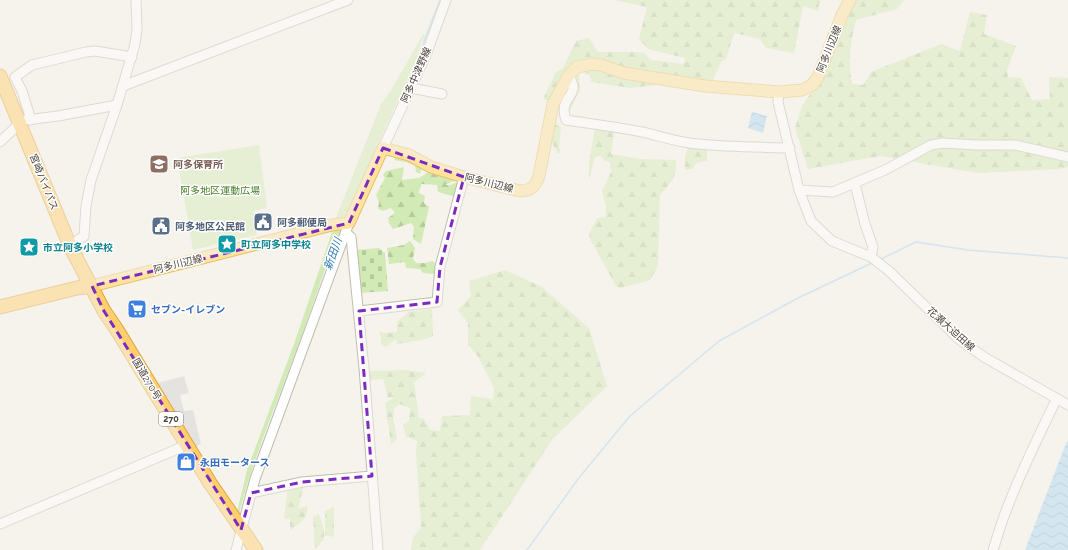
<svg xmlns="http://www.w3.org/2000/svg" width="1068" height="550" viewBox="0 0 1068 550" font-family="Raleway,'Noto Sans JP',sans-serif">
<defs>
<pattern id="forest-firs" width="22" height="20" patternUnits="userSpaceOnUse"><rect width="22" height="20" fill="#d2eab5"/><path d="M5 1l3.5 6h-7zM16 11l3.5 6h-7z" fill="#b6ca9c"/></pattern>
<pattern id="cemetery-stones" width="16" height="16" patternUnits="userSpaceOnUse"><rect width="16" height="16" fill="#d2eab5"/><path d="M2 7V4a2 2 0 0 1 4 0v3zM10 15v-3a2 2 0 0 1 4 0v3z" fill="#b6ca9c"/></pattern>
<pattern id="water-waves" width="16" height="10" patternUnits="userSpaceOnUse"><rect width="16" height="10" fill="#a9d4f2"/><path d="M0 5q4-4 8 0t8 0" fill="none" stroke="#8caec5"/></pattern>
</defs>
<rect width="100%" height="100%" fill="#f6f3ec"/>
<g fill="url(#forest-firs)">
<path d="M614,0h206l-2,11 -15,-5 -9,47 -28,-5 -6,-9 -26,-6 -8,26 -5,3 -9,20 -47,2 -35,4 -39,-6 -1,-8 -11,-1 1,17 -10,21v4l8,2v2l-11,-2 5,-42 -21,26 -8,-2 13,-27 7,-4 13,-27 13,-3 9,14h37l9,1 7,7 33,4 1,-6 -37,-9 -9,-10 8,-32z"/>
<path d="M854,0h50l-7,9 -41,11c-6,24 -8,39 -4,64l11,1 8,-13 70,-28 19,7 10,-39 17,3 -3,19 32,12 -9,25 1,6 13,1 11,22 18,-1 -1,-22 19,1v89l-8,2 -83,4 -97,-17 -72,13 -13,-41 7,-22 26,-39z"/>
<path d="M553,123l8,4 -2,20 2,5 -3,2 -8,-15z"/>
<path d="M595,128l19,4 -3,22 29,5 36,1c1,17 -4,22 -16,35l-2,71 -8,14 -30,8 -4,-2 -26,-47 -1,-5 8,-16 9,-1v-11l-4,-15 9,-19 -1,-10 -5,-1 -4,-5 -6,1 -6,22v-16z"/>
<path d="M688,148h19v13l-11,2 -3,6 -8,1v-14z"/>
<path d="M397,153l25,13 -2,8 -4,-2 -1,-7 -9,-3 -12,-2z"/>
<path d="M404,167l-2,13 17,-2 11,-7 26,9 -11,5h5l11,-4 -5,16 -18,-5 -1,-7 -16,-1 -2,9 6,3 -1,7 5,4 -8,37 -8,-5 1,-12 -3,-4 -18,6 -4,-6 -1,-5 7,-5 -4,-5 -8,3 -5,-2 1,-7 -3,-7 9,-17 -2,-3 3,-4z"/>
<path d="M410,241l5,7 -2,11 3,4h9l7,-2 6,4 -1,5 -5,4 -9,-1 -3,-4 -14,-1 -1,-6 -16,2 -2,-16 17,-3z"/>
<path d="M505,270l37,17 47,41 18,58 -55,54 -72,110h-69l2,-12 8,-11 -5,-74 1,-12 -11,-4 -3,-12 6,-4 1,-13 -11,-4 -5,5 -1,8 4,22 -6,5 -6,-41 10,-6 -7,1 -5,-19 -11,1 -3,4 -2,-13 38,-1 21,3 -12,9 5,36 5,1 6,11 10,1 2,-15 28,-1 1,-19 22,3 1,-11 -15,-30 -11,-14v-21l-10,-13 13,-14 -2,-15z"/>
<path d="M432,309l1,27 -11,4 -25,4 -1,-5 -10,8 -5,-3v-7l-2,-6 5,2 13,-1v-10l11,-10z"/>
<path d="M304,485l-6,24 9,-3c2,12 -8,18 -17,24v-11l-6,-1 4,-30z"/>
<path d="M334,507v30l-9,-2v-24z"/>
<path d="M319,514l5,17v8l-9,11 -2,-34z"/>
</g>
<path fill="url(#cemetery-stones)" d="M379,248l6,5 3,38 -29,2 -4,-43z"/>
<g fill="#d2eab5">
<path d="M423,34l2,1 -3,6 -3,13 -75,165 -9,1 46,-116 9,-12z"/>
<path d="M259,145l8,63 -14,3 4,24 -64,15 -16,-92z"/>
<path d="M335,228h7l-8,16c-14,39 -27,79 -42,118 -19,50 -40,100 -53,152l-2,-2 10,-42 47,-126 38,-112z"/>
</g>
<path fill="#e5e3e0" d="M184,376l5,17 -9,2 4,16 9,-1 8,34 -5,2 -38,-63z"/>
<g fill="url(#water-waves)">
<path d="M752,112l15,4 -4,17 -15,-5z"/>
<path d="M1068,440v110h-43l40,-104z"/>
</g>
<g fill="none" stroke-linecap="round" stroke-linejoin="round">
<g stroke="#a9d4f2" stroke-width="1.5">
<path d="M403,95l18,-40 3,-14 16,-41"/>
<path d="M881,259l35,-17 52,8 100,8"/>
<path d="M316,301l26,-72"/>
<path d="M255,466l32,-88"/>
<path d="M244,504l3,-11"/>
<path d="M527,550l51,-71 52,-63 89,-75 79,-43 74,-35"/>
</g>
<g stroke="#c2bbae" stroke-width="11">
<g id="minor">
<path d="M569,75c1,3 4,8 4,12 1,10 -14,13 -7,33 26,4 51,7 76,12 19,4 37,11 56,12 31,3 61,3 92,4"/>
<path d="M123,86l225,-86"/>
<path d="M411,88l31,6"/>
<path d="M779,92l-1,10 21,88 12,31 21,20 39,16 18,14 71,69 24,17 84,48"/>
<path d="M26,120l32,-4 59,-11"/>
<path d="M31,120l-9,-29 -7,-14 17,-12 54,-13 9,-1 37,6"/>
<path d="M0,142l19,-18"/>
<path d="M383,148l43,-93 20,-55"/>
<path d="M855,184l10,40 8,23 -2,10"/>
<path d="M799,190l34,2 52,-22 46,-25 12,-2 33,2h39l53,12"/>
<path d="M346,233l5,4 13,131 14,182"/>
<path d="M70,246l14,-10 2,-30 5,-26 26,-75 18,-61 2,-15 -1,-29"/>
<path d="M359,311l78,-9 3,-35 24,-90"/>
<path d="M251,493l51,-11 70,-6"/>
<path d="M0,524l187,-79"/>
<path d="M236,550l19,-71 94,-256"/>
<path d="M993,550c5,-15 9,-30 15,-44 13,-35 30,-68 46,-102l4,-5"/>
</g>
</g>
<g stroke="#e6c16a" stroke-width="13">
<path id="major" d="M92,286l240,-61 17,-2 34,-75 26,7 22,12 33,10 56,14c11,0 16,-5 19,-15l14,-72 16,-29 8,-8 15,-3 9,1 23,8 81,13 74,6 23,-2 10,-5 6,-8 24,-62 8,-15"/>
</g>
<g stroke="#e0a43c" stroke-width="15">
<g id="highway">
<path d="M0,76l70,170 34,65 13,19 93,153 46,67"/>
<path d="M0,307l77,-19 15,-2"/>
</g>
</g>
<use href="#minor" stroke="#fff" stroke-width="9"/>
<use href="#major" stroke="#ffe39c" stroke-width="11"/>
<use href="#highway" stroke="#ffcf6e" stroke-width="13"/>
</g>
<path d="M0 0H1068V550H0ZM383,148l81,29 -24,90 -3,35 -78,9 13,165 -70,6 -51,11 -10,37 -137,-219 -12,-25 257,-63z" fill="#f6f3ec" fill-opacity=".55" fill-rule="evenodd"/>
<path fill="none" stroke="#7b2cbf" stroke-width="3" stroke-dasharray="8 5" stroke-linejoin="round" d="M383,148l81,29 -24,90 -3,35 -78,9 13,165 -70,6 -51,11 -10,37 -137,-219 -12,-25 257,-63z"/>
<defs>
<g id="school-square" transform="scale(1)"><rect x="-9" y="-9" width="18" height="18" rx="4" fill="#8d6e63" stroke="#fff"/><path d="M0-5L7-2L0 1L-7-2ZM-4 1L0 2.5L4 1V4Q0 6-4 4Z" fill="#fff"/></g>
<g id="civic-square" transform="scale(1)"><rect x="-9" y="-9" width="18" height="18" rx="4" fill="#5c6f8a" stroke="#fff"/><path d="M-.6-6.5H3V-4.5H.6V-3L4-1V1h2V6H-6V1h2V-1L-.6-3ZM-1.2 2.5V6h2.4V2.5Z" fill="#fff"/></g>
<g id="sight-square" transform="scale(1)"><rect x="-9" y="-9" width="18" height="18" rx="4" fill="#0f9aa8" stroke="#fff"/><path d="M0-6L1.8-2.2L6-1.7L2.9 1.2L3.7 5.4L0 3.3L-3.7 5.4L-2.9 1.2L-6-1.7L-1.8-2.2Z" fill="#fff"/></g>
<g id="supermarket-square" transform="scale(1)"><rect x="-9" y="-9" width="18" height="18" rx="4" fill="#3f7fe0" stroke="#fff"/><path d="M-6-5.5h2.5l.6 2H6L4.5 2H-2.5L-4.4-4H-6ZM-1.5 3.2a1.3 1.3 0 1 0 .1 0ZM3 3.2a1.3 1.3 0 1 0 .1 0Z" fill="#fff"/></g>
<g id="shop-square" transform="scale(1)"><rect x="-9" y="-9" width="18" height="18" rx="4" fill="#3f7fe0" stroke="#fff"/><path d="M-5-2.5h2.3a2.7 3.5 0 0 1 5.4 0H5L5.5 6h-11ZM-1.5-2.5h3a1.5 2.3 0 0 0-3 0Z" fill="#fff"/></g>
</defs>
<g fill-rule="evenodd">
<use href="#school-square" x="159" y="164"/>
<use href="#civic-square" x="263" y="222"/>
<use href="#civic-square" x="161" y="226"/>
<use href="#sight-square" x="227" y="244"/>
<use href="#sight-square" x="29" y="247"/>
<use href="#supermarket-square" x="137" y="309"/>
<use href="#shop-square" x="186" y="462"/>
</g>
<g text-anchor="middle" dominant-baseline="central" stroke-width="3" stroke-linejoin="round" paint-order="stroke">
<rect fill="#fff" stroke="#817c74" stroke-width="1" x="159" y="412" width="24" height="14" rx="3"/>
<g font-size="9" font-weight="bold" fill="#4b4439">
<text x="171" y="419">270</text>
</g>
<g font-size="10" fill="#4b4439" stroke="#fff">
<text transform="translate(829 49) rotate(-68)">阿多川辺線</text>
<text transform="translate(416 75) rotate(-66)">阿多中津野線</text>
<text transform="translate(44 182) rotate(68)">宮崎バイパス</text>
<text transform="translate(489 183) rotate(14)">阿多川辺線</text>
<text transform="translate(178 264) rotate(-14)">阿多川辺線</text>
<text transform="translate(951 329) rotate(42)">花瀬大迫田線</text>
<text transform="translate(147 379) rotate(59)">国道270号</text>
</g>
<g font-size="10" font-weight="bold" fill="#785e54" stroke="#fff" text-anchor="start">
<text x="173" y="164">阿多保育所</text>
</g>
<g font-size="10" fill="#4a7f2a" stroke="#fff">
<text x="220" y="190">阿多地区運動広場</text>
</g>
<g font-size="10" font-weight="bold" fill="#4e5e75" stroke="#fff" text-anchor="start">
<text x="277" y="222">阿多郵便局</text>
<text x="175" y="226">阿多地区公民館</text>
</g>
<g font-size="10" font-weight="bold" fill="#0d838f" stroke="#fff" text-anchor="start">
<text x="241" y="244">町立阿多中学校</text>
<text x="43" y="247">市立阿多小学校</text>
</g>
<g font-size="10" font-weight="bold" fill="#366cbe" stroke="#fff" text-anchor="start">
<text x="151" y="309">セブン-イレブン</text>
<text x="200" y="462">永田モータース</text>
</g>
<g font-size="11" font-style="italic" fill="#2e7ab2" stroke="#fff">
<text transform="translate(333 254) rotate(-70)">新田川</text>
</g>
</g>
</svg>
